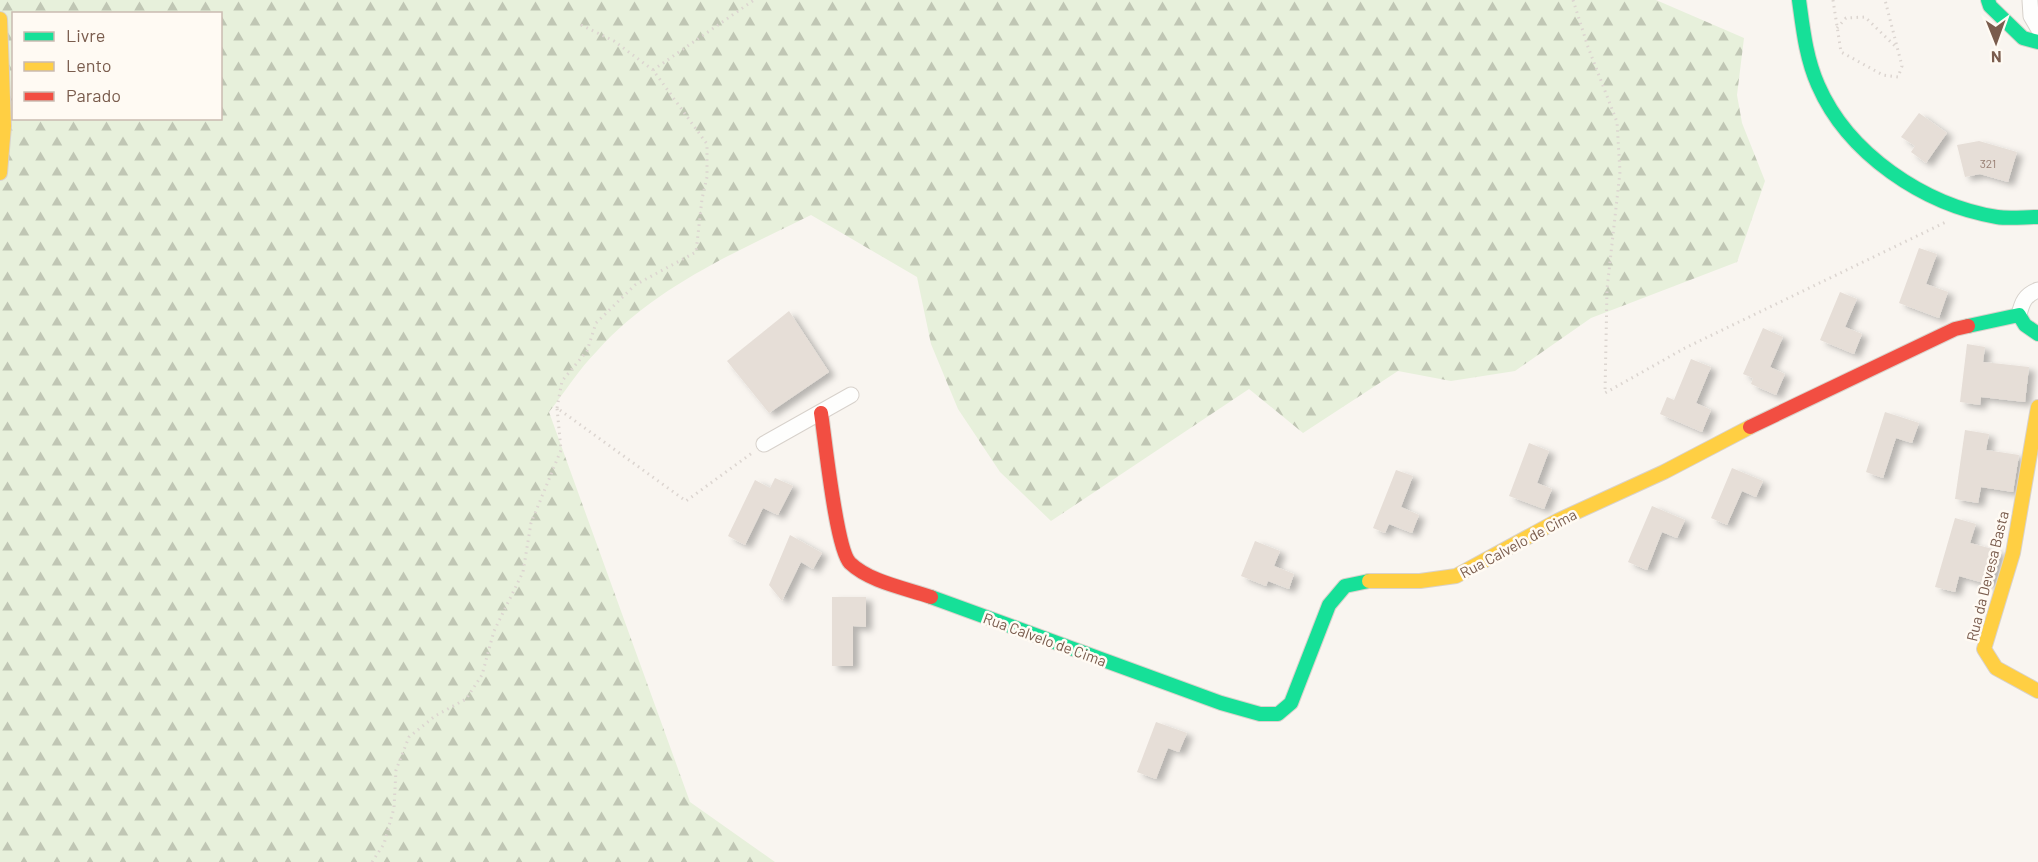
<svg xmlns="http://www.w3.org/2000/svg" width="2038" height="862" viewBox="0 0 2038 862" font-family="Barlow,sans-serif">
<defs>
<pattern id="forest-firs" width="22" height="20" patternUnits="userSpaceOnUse" patternTransform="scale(1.5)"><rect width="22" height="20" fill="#e7f0db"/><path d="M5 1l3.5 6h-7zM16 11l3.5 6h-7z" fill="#c0c6b4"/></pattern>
<filter id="shadow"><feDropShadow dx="6" dy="4" stdDeviation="3" flood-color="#0004"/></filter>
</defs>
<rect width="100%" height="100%" fill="#f9f5f0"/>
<path fill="url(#forest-firs)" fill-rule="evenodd" d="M0,0h1656l88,38 -7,57 5,28 23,58 -28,81 -146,56 -76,53 -64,10 -53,-10 -95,62 -54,-44 -198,132 -51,-49 -42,-63 -27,-65 -14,-67 -106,-62c-75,37 -157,72 -214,136 -18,18 -32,41 -48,61l141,390 85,60h-775zM14,14h206v104h-206z"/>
<g fill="#e6ded7" filter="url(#shadow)">
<path d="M1919,113l28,20 -21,30 -15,-11 4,-6 -14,-9z"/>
<path d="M1979,141l38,11 -9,30 -28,-8 -15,3 -8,-32z"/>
<path d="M1919,248l18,6 -11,30 22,8 -9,26 -40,-15z"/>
<path d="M1840,292l17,7 -12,28 17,7 -8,20 -34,-14z"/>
<path d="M789,311l40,61 -60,41 -42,-52z"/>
<path d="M1763,328l20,9 -13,30 15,7 -9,21 -25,-11 2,-6 -10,-4z"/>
<path d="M1967,344l18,3 -2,15 46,5 -4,35 -44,-5 -1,8 -20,-3z"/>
<path d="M1691,359l20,8 -15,36 15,7 -9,22 -42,-18 7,-17 7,3z"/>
<path d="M1885,412l34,11 -7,20 -16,-5 -13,40 -17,-6z"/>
<path d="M1965,430l24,4 -3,16 33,5 -6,37 -32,-5 -3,16 -23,-4z"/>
<path d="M1529,443l20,8 -12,32 15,6 -8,20 -35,-13z"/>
<path d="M1732,468l31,13 -7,16 -14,-6 -15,34 -16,-7z"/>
<path d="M1396,470l17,6 -12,31 18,8 -7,18 -23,-9 -4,9 -12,-5z"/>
<path d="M775,478l18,8 -15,29 -15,-7 -18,37 -17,-9 27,-56 15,8z"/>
<path d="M1652,506l33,14 -8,18 -15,-6 -15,38 -19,-8z"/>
<path d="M1955,518l21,6 -6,19 30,8 -9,34 -32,-9 -4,16 -20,-5z"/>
<path d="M790,535l32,18 -9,16 -12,-7 -19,39 -13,-16z"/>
<path d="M1255,541l25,10 -6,15 20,8 -5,15 -21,-8 -2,5 -25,-10z"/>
<path d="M832,597h34v30l-13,-1v40h-21z"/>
<path d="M1156,722l31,11 -8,19 -11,-4 -12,31 -19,-7z"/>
</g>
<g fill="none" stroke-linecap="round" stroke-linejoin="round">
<g stroke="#d7d1cb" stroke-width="17">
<g id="street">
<path d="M2030,0l1,16 7,12"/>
<path d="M2019,315c3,-13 6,-20 19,-25"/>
<path d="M764,444l87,-49"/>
</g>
</g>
<g stroke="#d9d2cb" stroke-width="16">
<g id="fast">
<path d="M1799,0c4,29 7,58 19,85 30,69 106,120 179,132 13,2 27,0 41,0"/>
<path d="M1988,0l2,6 33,32 15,4"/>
<path d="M1968,326l51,-11 6,10 13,9"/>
<path d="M931,597l290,106 39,11h18l13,-11 38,-98 16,-19 24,-5"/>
</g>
</g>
<g stroke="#d9d2cb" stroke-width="16">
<g id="slow">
<path d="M0,19l4,107 -4,47"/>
<path d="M2038,407l-25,146 -29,96 12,19 42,23"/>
<path d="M1369,581h51l36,-5 103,-56 105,-48 86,-45"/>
</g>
</g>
<g stroke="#d9d2cb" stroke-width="16">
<g id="jam">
<path d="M821,413c4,25 15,136 29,150 20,19 55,25 81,34"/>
<path d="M1750,427l205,-98 13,-3"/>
</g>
</g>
<g stroke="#dcd5d0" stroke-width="3" stroke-dasharray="1.5 4.5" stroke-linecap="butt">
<path d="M1573,0l15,47 29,75 3,50 -13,117 -2,104 80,-45 263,-127"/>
<path d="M1833,0l8,52 42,23 15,2 4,-11 -17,-66"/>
<path d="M1837,28l9,-10 19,-1 31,30"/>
<path d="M653,70l101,-70"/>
<path d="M557,408l5,-27 25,-30 9,-28 39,-38 61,-33 6,-53 5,-22v-33l-54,-74 -39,-29 -35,-17"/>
<path d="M372,862l12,-18 10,-36 2,-38 13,-33 26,-21 31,-17 16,-24 12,-44 29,-59 8,-49 30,-73 -4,-42 129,93 66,-48"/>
</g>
<use href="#street" stroke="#fefefd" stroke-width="15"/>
<use href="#fast" stroke="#16e098" stroke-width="14"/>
<use href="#slow" stroke="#ffcf43" stroke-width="14"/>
<use href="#jam" stroke="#f24e42" stroke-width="14"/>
</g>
<g text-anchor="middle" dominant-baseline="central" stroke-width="5" stroke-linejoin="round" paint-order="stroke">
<g font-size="12" fill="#977e72">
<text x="1988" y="163">321</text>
</g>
<g font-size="15" fill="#7a5c4d" stroke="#fffaf3">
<text transform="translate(1518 543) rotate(-28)">Rua Calvelo de Cima</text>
<text transform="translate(1987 576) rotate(-76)">Rua da Devesa Basta</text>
<text transform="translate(1045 639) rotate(20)">Rua Calvelo de Cima</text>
</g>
</g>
<rect x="12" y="12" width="210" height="108" fill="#fffaf3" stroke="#cabbb1" stroke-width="1.5"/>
<rect x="24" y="32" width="30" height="9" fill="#16e098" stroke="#cabbb1" stroke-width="1.5"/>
<text x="66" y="42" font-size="18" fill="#7a5c4d">Livre</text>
<rect x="24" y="62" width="30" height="9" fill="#ffcf43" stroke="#cabbb1" stroke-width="1.5"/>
<text x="66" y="72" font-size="18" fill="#7a5c4d">Lento</text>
<rect x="24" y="92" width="30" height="9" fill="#f24e42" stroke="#cabbb1" stroke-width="1.5"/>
<text x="66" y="102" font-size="18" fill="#7a5c4d">Parado</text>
<g transform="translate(1996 42) rotate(179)" stroke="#fffaf3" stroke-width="4.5" paint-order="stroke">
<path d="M0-4.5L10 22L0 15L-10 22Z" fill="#7a5c4d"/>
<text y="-9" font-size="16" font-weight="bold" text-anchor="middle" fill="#7a5c4d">N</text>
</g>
</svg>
